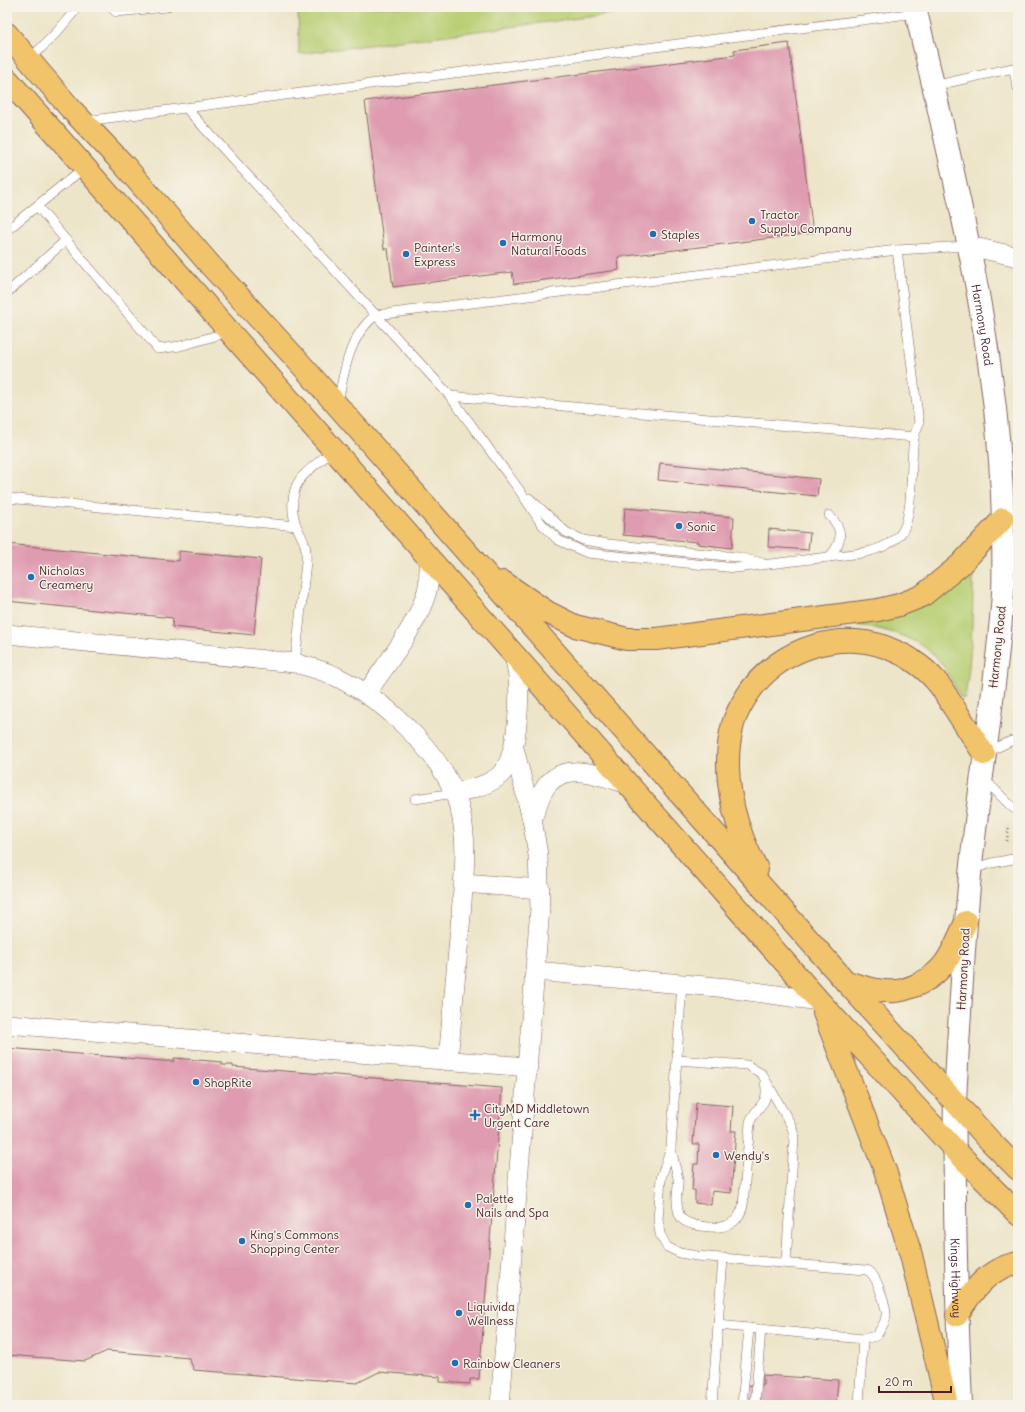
<svg xmlns="http://www.w3.org/2000/svg" width="1025" height="1412" viewBox="0 0 1025 1412" font-family="Delius,sans-serif">
<rect width="100%" height="100%" fill="#f7f3e8"/>
<filter id="ink" filterUnits="userSpaceOnUse"><feTurbulence type="fractalNoise" baseFrequency=".025" numOctaves="2"/><feDisplacementMap in="SourceGraphic" scale="8" xChannelSelector="R" yChannelSelector="G"/><feConvolveMatrix kernelMatrix="1 2 1 2 8 2 1 2 1" color-interpolation-filters="sRGB"/></filter>
<filter id="wash" filterUnits="userSpaceOnUse"><feTurbulence type="fractalNoise" baseFrequency=".012" numOctaves="4" result="noise"/><feDisplacementMap in="SourceGraphic" scale="16" xChannelSelector="R" yChannelSelector="G"/><feGaussianBlur stdDeviation="0.9" result="paint"/><feColorMatrix in="noise" values="0 0 0 0 0 0 0 0 0 0 0 0 0 0 0 0 0 1.4 0 .05"/><feComposite in="paint" operator="in"/></filter>
<g filter="url(#wash)">
<rect width="100%" height="100%" fill="#ede5c9"/>
<g fill="#b8cf73" stroke="#81774f">
<path d="M298,7h366l-365,47z"/>
<path d="M966,576l7,2c0,40 -2,81 -8,120h-4c-7,-13 -14,-28 -24,-40 -20,-21 -52,-29 -80,-33v-5l69,-16 18,-11z"/>
</g>
<g id="blocks">
<g fill="#df9cb1">
<path d="M789,43l24,190 -195,24 1,13 -105,14 -2,-12 -119,15 -5,-38h-4l-19,-148 370,-46 -1,-5z"/>
<path d="M660,463l159,16 -2,17 -159,-16z"/>
<path d="M625,508l76,7v-1l33,3 -2,31 -34,-4v-2l-75,-7z"/>
<path d="M769,529l41,4 -2,17 -40,-3z"/>
<path d="M7,544l172,17v-10l82,8 -7,76 -82,-8 1,-9 -166,-17z"/>
<path d="M7,1048l155,13h12v-3l48,4v3h11v2l269,21 -23,291h-9v5l-30,-2v-5l-61,-5 -22,11 -163,-13 -5,-12 -82,-7 -22,10 -78,-6z"/>
<path d="M696,1103l37,3 -2,25h5l-5,62 -19,-2 -1,14 -16,-2v-13h-3l2,-26h4l1,-20h-6z"/>
<path d="M763,1375l75,5 -2,25h-94l2,-20 19,1z"/>
</g>
</g>
</g>
<g filter="url(#ink)">
<use href="#blocks" fill-opacity="0" stroke="#836462" stroke-width="1"/>
<g fill="none" stroke-linecap="round" stroke-linejoin="round">
<g stroke="#836462" stroke-width="10">
<g id="service">
<path d="M111,7l5,5 51,-5"/>
<path d="M29,60l27,-27 22,-26"/>
<path d="M933,86l80,-18 5,20"/>
<path d="M186,108l264,288 70,95 21,32 17,17 29,13 149,15 126,-15c15,-3 31,-8 40,-21 12,-18 8,-71 12,-94 1,-5 3,-10 5,-15l-22,-173"/>
<path d="M85,121l831,-108"/>
<path d="M37,206l121,143 22,-3 49,-14"/>
<path d="M7,230l78,-63"/>
<path d="M7,293l59,-53"/>
<path d="M450,396l464,41"/>
<path d="M338,403c6,-31 11,-68 38,-88l521,-65 71,-4"/>
<path d="M7,498l289,28"/>
<path d="M529,498l37,34 17,8 25,4 129,13 25,6"/>
<path d="M829,557c14,-15 15,-27 0,-42"/>
<path d="M295,663l11,-101c1,-18 -2,-19 -9,-35 -6,-13 -6,-34 2,-46 6,-10 25,-23 35,-31"/>
<path d="M985,753l26,-12h7"/>
<path d="M983,778l28,28 7,5"/>
<path d="M415,799l39,-6"/>
<path d="M972,869l20,-6 26,-5"/>
<path d="M682,983l-11,164 -10,31 -3,42 2,14 7,13 13,6 17,3 168,14c2,0 4,1 5,2 7,5 17,36 16,44 -1,8 -6,14 -10,20l-13,3 -145,-14"/>
<path d="M677,1060l70,5 15,9 29,51 2,6 1,8 -8,124"/>
<path d="M671,1148c2,10 5,20 7,31 1,7 -2,14 -1,21 0,6 1,13 4,18 7,8 29,10 39,9 13,-2 19,-8 23,-21l7,-84c7,-18 20,-16 15,-40"/>
<path d="M712,1405l11,-147"/>
<path d="M742,1405l7,-77"/>
<path d="M755,1405l6,-76"/>
<path d="M859,1405l4,-66"/>
</g>
</g>
<g stroke="#836462" stroke-width="20">
<g id="minor">
<path d="M970,246l48,11"/>
<path d="M7,634l288,29c13,4 27,7 40,13 24,12 48,28 67,47 26,24 49,52 58,87 9,34 3,71 1,106 -4,48 -9,96 -13,145"/>
<path d="M366,694c20,-30 51,-67 61,-103 3,-12 2,-24 0,-36"/>
<path d="M454,793c16,-4 34,-7 46,-18 18,-16 20,-75 18,-99 -1,-8 -3,-16 -5,-24"/>
<path d="M532,819c5,-11 8,-27 17,-36 20,-22 55,-6 79,1"/>
<path d="M463,883l77,6"/>
<path d="M535,971l193,17 91,13"/>
<path d="M7,1024l521,43"/>
<path d="M500,1405l40,-497 -2,-53 -6,-36 -18,-71"/>
</g>
</g>
<g stroke="#836462" stroke-width="24">
<g id="tertiary">
<path id="s1" d="M915,7c39,170 84,340 88,515 0,24 1,48 0,71 -6,94 -24,188 -33,282 -7,75 -11,150 -15,226 -1,35 0,71 0,106 1,66 3,132 6,198"/>
</g>
</g>
<g stroke="#836462" stroke-width="24">
<g id="trunk">
<path d="M7,34l63,74 54,57 87,101 87,95 548,621 146,161 26,26"/>
<path d="M7,79l812,922 136,149 63,64"/>
<path d="M503,582l44,30 28,14 52,13h29l222,-29 21,-5 23,-9 38,-31 43,-46"/>
<path d="M757,869c-5,-10 -11,-21 -15,-33 -13,-34 -19,-76 -9,-112 3,-10 8,-19 13,-27 31,-50 99,-71 151,-45 6,3 12,5 16,9 8,5 17,13 23,20 6,6 10,15 15,22 11,17 22,34 33,51"/>
<path d="M846,982c16,4 33,11 49,9 8,0 16,-4 24,-7 29,-14 34,-35 47,-62"/>
<path d="M824,1013l61,157 26,85 36,150"/>
<path d="M957,1315c15,-24 31,-47 61,-52"/>
</g>
</g>
<path stroke="#836462" stroke-width="2.5" stroke-dasharray="1 3" stroke-linecap="butt" d="M1007,841l2,-16"/>
<use href="#service" stroke="#fff" stroke-width="9"/>
<use href="#minor" stroke="#fff" stroke-width="19"/>
<use href="#tertiary" stroke="#fff" stroke-width="22"/>
<use href="#trunk" stroke="#f1c36a" stroke-width="22"/>
</g>
</g>
<g fill="#1f6fb2" stroke="#f7f3e8" stroke-width="1.5">
<circle cx="752" cy="221" r="4"/>
<circle cx="653" cy="234" r="4"/>
<circle cx="503" cy="243" r="4"/>
<circle cx="406" cy="254" r="4"/>
<circle cx="679" cy="526" r="4"/>
<circle cx="31" cy="577" r="4"/>
<circle cx="196" cy="1082" r="4"/>
<path d="M473 1109h4v4h4v4h-4v4h-4v-4h-4v-4h4z"/>
<circle cx="716" cy="1155" r="4"/>
<circle cx="468" cy="1205" r="4"/>
<circle cx="242" cy="1241" r="4"/>
<circle cx="459" cy="1313" r="4"/>
<circle cx="455" cy="1363" r="4"/>
</g>
<g text-anchor="middle" dominant-baseline="central" stroke-width="3" stroke-linejoin="round" paint-order="stroke">
<g font-size="12" fill="#4a1f2b" stroke="#f7f3e8" text-anchor="start">
<text x="760" y="214">Tractor<tspan x="760" dy="14">Supply Company</tspan></text>
<text x="661" y="234">Staples</text>
<text x="511" y="236">Harmony<tspan x="511" dy="14">Natural Foods</tspan></text>
<text x="414" y="247">Painter's<tspan x="414" dy="14">Express</tspan></text>
<text x="687" y="526">Sonic</text>
<text x="39" y="570">Nicholas<tspan x="39" dy="14">Creamery</tspan></text>
<text x="204" y="1082">ShopRite</text>
<text x="484" y="1108">CityMD Middletown<tspan x="484" dy="14">Urgent Care</tspan></text>
<text x="724" y="1155">Wendy's</text>
<text x="476" y="1198">Palette<tspan x="476" dy="14">Nails and Spa</tspan></text>
<text x="250" y="1234">King's Commons<tspan x="250" dy="14">Shopping Center</tspan></text>
<text x="467" y="1306">Liquivida<tspan x="467" dy="14">Wellness</tspan></text>
<text x="463" y="1363">Rainbow Cleaners</text>
</g>
<g font-size="12" fill="#4a1f2b" stroke="#f7f3e8">
<text stroke="none"><textPath href="#s1" startOffset="325">Harmony Road</textPath></text>
<text transform="translate(997 647) rotate(-84)">Harmony Road</text>
<text transform="translate(963 969) rotate(-87)">Harmony Road</text>
<text stroke="none"><textPath href="#s1" startOffset="1282">Kings Highway</textPath></text>
</g>
</g>
<rect width="1025" height="1412" fill="none" stroke="#f7f3e8" stroke-width="24"/>
<path d="M879 1386v6h72v-6" fill="none" stroke="#4a1f2b" stroke-width="2"/>
<text x="885" y="1386" font-size="12" fill="#4a1f2b" stroke="#f7f3e8" stroke-width="3" paint-order="stroke">20 m</text>
</svg>
